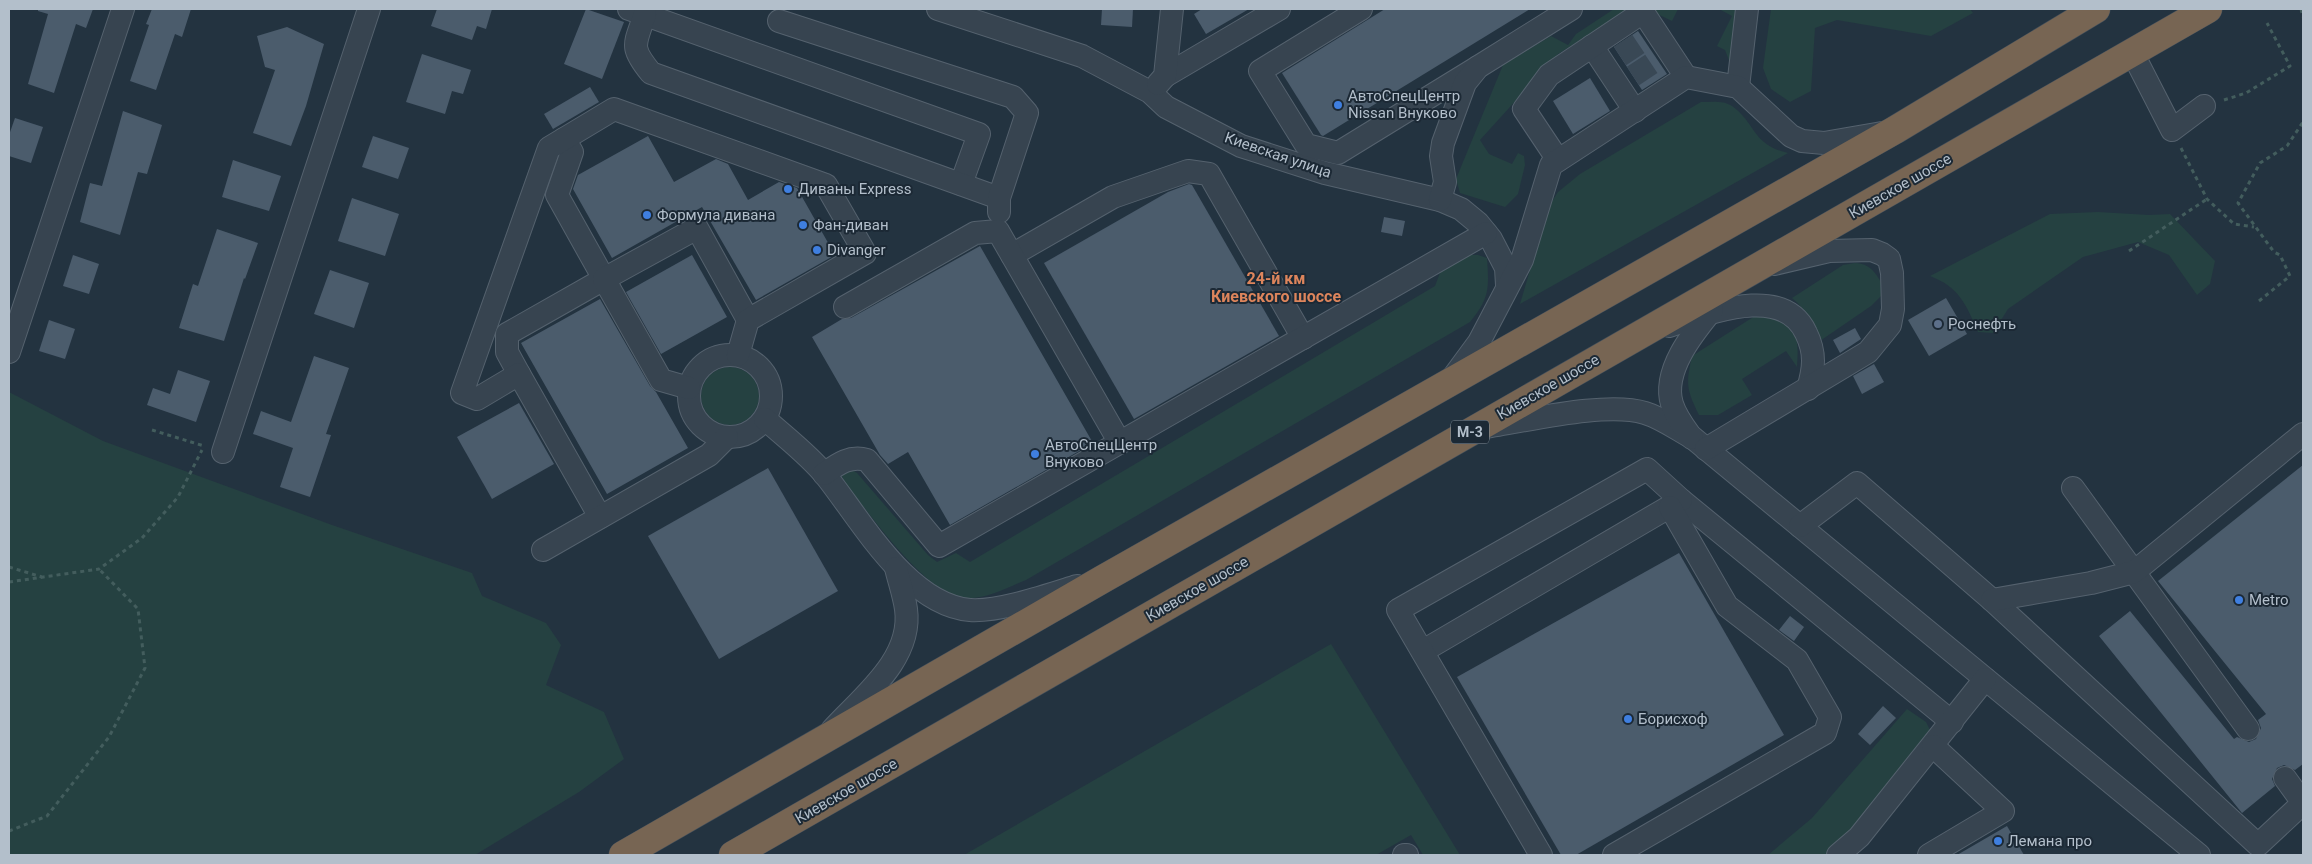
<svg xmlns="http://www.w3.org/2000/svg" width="2312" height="864" viewBox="0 0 2312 864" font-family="Roboto,sans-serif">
<rect width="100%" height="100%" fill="#233340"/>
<g fill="#254141">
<path d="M1614,9h18l-74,45 -78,86 9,14 23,10 6,-11 6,3 1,9 -7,29 -13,13 -45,-14 -4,-14 47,-114 48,-29 17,9 8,-11z"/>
<path d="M1647,9h31l-6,12z"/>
<path d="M1719,9h28l-17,54 -5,-13 -8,-4 15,-30z"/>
<path d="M1771,9h199l3,4 -42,23 -94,-16 -22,8 -4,63 -21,11 -19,-13 -8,-21z"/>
<path d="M1701,102c10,0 22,-2 31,4 24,17 20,39 56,47l-268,151 29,-98 9,-14 22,-18z"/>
<path d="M2098,212l51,3 21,-1 45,47 -5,23 -13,11 -28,-40 -31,-13 -55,15 -75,52 -15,24 -15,-1c-12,-28 -19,-45 -48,-56l120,-62z"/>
<path d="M1462,255h16l9,3c2,30 3,40 -17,64l-444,258c-20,8 -40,20 -62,18 -37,-2 -97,-88 -120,-116l-3,-9 10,-4 6,4 71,82 9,7 19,-9 14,9 465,-276 8,-21z"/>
<path d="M1855,263c17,0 23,14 31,28l-15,15 -54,37c-4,-20 -10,-32 -25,-45l51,-33z"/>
<path d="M1771,313c27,17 28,23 26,54l-11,-16 -44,28 10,16 -34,20h-19c-13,-26 -13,-31 -7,-59l66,-42z"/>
<circle cx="730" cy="396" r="29"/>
<path d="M9,392l94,49 229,84 140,48 10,23 64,27 15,22 -15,40 58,27 20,47 -45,33 -104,63h-466z"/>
<path d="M1331,644l129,211h-37l-12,-20 -35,20h-412z"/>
<path d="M1907,709l19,13 4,8 -75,101 -29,24h-58l44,-37z"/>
</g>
<g fill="#4b5c6c">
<path d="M38,9h55l-7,19 -10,-4 -22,69 -26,-9 20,-70 -10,-3z"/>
<path d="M152,9h39l-9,28 -7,-3 -19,56 -26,-9 19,-56 -3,-1z"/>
<path d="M437,9h55l-6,20 -9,-3 -5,14 -41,-14z"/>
<path d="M586,9l38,13 -22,57 -38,-15z"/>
<path d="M1102,9h31l-1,18 -31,-2z"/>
<path d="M1202,9h47l-43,25 -12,-20z"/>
<path d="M1385,9h145l-207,127 -2,-1 -39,-62z"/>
<path d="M287,27l37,17 -18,62 -15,40 -38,-13 22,-63 -10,-3 -8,-31z"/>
<path d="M1638,31l29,43 -25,16 -28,-43z"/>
<path d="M422,54l49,16 -8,24 -11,-3 -7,23 -39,-12z"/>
<path d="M1590,78l20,33 -37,23 -20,-33z"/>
<path d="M590,87l9,15 -46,27 -9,-15z"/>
<path d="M123,111l39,14 -15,49 -9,-2 -18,63 -40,-13 10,-39 12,3z"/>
<path d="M15,118l28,9 -12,36 -22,-7v-21z"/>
<path d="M373,136l36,12 -11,31 -36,-12z"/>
<path d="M648,136l26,46 42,-23 12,5 20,36 31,-18 18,6 38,67 -79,45 -54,-93 -90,51 -39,-69 5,-14z"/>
<path d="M233,160l48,16 -12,35 -47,-14z"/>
<path d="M1189,184l3,1 87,151 -145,83 -90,-156 124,-71z"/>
<path d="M352,198l47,16 -14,42 -47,-15z"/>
<path d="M1384,217l21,4 -3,15 -21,-4z"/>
<path d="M217,229l41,14 -13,36 -1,-1 -20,63 -45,-13 14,-44 5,2z"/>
<path d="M980,246l113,197 -143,82 -42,-73 -20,12 -8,-9 -68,-118 30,-18 9,-1z"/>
<path d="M73,255l26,9 -10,30 -26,-8z"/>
<path d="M692,255l35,62 -66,37 -35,-62z"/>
<path d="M330,270l39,13 -15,45 -40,-14z"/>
<path d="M1946,298l21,36 -38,22 -21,-36z"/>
<path d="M600,299l50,87 6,6 32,56 -81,46 -86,-151z"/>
<path d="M49,320l26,9 -10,30 -26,-8z"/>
<path d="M1855,328l6,11 -21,14 -7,-13z"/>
<path d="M314,356l35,12 -23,66 5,1 -21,62 -30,-10 13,-39 -40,-14 8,-23 30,11z"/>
<path d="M1874,364l10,18 -22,12 -9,-18z"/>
<path d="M178,370l32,11 -14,41 -49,-17 6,-17 17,6z"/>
<path d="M519,403l35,61 -62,35 -35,-62z"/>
<path d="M2303,465v299l-8,6 -11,-5 -7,3 -5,11 3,7 -33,27 -143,-177 31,-25 104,128 3,-2 12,5 7,-3 5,-11 -3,-8 8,-6 -108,-133z"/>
<path d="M768,468l70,123 -119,68 -71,-123z"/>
<path d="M1679,553l105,182 -208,120h-15l-104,-178z"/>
<path d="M1790,616l14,11 -10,14 -15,-11z"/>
<path d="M1883,706l13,12 -26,27 -12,-11z"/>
<path d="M2007,826l17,29h-67z"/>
</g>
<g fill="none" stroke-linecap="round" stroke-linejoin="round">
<g stroke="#394855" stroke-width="22" stroke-dasharray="22 11" stroke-linecap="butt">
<path d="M1620,56l24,-16"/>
<path d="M1633,76l24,-16"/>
</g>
<g stroke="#55626e" stroke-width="24">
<g id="minor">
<path d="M629,9l350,125 -18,50"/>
<path d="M938,9l144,47 68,36 16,15 75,39 84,27 115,27 21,9 17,14 13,16 15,29 1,17"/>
<path d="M1361,9l-101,62 46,74 32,8 140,-86"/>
<path d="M645,14c-10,31 -16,32 6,59l348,125"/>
<path d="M779,21l234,76 14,16 -28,85v14"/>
<path d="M1592,46l43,65"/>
<path d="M2132,52l40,78 32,-24"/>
<path d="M1165,76l114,-67"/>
<path d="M1158,84l7,-8 7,-67"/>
<path d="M1738,87l9,-78"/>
<path d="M1558,160l-34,-51 25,-34 94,-63 43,65"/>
<path d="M1440,200l5,-18 -4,-26 2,-13 22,-60 13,-16 93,-58"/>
<path d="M1012,255l101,-58 75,-26 21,3 94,164"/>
<path d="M845,307l130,-74 23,-2 122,212"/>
<path d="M1669,326c39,-12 114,-43 137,7 10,20 8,35 2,56"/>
<path d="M9,352l114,-343"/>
<circle cx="730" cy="396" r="41"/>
<path d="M519,374l-12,-22v-18l97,-55 -47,-84 15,-43 -8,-13"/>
<path d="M1451,380l28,-38 43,-82 29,-95 135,-88 52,10 53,49 11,5 22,2 58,-10"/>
<path d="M689,388l-28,-8 -57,-101 93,-51 51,92"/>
<path d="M765,419c20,18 44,36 61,57 35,44 82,129 144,134 29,2 78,-15 107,-24"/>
<path d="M1485,427c42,-6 121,-26 160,-14 17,5 33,17 48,25l506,417"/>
<path d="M1692,438c-8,-11 -16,-21 -20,-34 -10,-33 21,-71 40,-94"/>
<path d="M1706,449l162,-97 22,-27 3,-16 -1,-36 -3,-14 -7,-5 -10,-4 -43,1 -55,13"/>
<path d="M223,452l146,-443"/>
<path d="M824,474c14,-10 26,-19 43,-14l72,86 547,-313"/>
<path d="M2073,488l175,241"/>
<path d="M600,517l-81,-143 -42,25 -15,-6 87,-245 65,-39 212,76 39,68 -117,67 -10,35"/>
<path d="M1800,526l57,-43 135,117 266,245 45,-42 -18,-25"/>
<path d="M543,550l166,-95 18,-18"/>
<path d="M1992,600l99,-17 43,-11 169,-138"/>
<path d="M1423,651l258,-151 271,222"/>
<path d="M832,730c30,-33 81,-71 74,-121 -2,-14 -7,-28 -10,-41"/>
<path d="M1404,855h3"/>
<path d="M1541,855l-143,-245 249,-141 34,31"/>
<path d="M1614,855l211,-122 5,-16 -33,-57 -70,-54 -57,-99"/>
<path d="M1838,855l21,-18 126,-158"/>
<path d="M1929,855l74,-44 -70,-65"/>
</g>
</g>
<g stroke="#424f5b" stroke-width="29">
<g id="highway">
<path d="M623,855l480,-276 792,-449 201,-121"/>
<path d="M733,855l1475,-846"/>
</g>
</g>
<g stroke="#435d5d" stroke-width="3" stroke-dasharray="4 4" stroke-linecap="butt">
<path d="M2301,9l2,8"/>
<path d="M2224,100l22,-7 44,-27 -23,-43"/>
<path d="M2181,148l26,51 27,25 20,3"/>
<path d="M2129,251l78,-52"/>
<path d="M2259,301l31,-25 -10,-21 -6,-3 -36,-49 22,-40 27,-17 16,-24"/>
<path d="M152,430l52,16"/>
<path d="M9,567l33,10"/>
<path d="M9,582l90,-13 43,-31 36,-41 24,-47"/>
<path d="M9,831l38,-15 62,-79 36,-69 -7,-59 -39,-40"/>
</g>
<use href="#minor" stroke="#374450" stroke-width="22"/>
<use href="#highway" stroke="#776553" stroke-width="28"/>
</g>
<g fill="#3f7fe0" stroke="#1c2935" stroke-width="2">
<circle cx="1338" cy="105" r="5"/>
<circle cx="788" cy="189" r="5"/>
<circle cx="647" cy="215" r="5"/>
<circle cx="803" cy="225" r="5"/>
<circle cx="817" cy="250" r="5"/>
<circle cx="1035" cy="454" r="5"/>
<circle cx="2239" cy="600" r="5"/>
<circle cx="1628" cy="719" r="5"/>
<circle cx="1998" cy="841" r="5"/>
</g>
<circle fill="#5c6f8a" stroke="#1c2935" stroke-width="2" cx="1938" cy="324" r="5"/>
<g text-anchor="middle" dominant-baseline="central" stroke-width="4" stroke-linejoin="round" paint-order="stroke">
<rect fill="#1c2935" stroke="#86929e" stroke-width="1" x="1451" y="420.5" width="38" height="23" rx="4"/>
<g font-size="14" font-weight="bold" fill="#b3bfcb">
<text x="1470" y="432">М-3</text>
</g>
<g font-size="15" fill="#b3bfcb" stroke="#1c2935" text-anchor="start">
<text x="1348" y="96">АвтоСпецЦентр<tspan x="1348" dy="17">Nissan Внуково</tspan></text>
<text x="798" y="189">Диваны Express</text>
<text x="657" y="215">Формула дивана</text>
<text x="813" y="225">Фан-диван</text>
<text x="827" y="250">Divanger</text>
<text x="1948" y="324">Роснефть</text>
<text x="1045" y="445">АвтоСпецЦентр<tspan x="1045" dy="17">Внуково</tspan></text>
<text x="2249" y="600">Metro</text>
<text x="1638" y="719">Борисхоф</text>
<text x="2008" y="841">Лемана про</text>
</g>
<g font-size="15" fill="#b3bfcb" stroke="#1c2935">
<text transform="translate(1278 155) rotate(19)">Киевская улица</text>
<text transform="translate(1900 186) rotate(-30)">Киевское шоссе</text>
<text transform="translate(1548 387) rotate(-30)">Киевское шоссе</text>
<text transform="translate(1197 589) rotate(-30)">Киевское шоссе</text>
<text transform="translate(846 791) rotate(-30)">Киевское шоссе</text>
</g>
<g font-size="16" font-weight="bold" fill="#dd855c" stroke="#1c2935">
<text x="1276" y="278">24-й км<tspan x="1276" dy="18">Киевского шоссе</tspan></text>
</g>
</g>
<rect width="2312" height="864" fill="none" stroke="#b3bfcb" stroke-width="20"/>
</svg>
